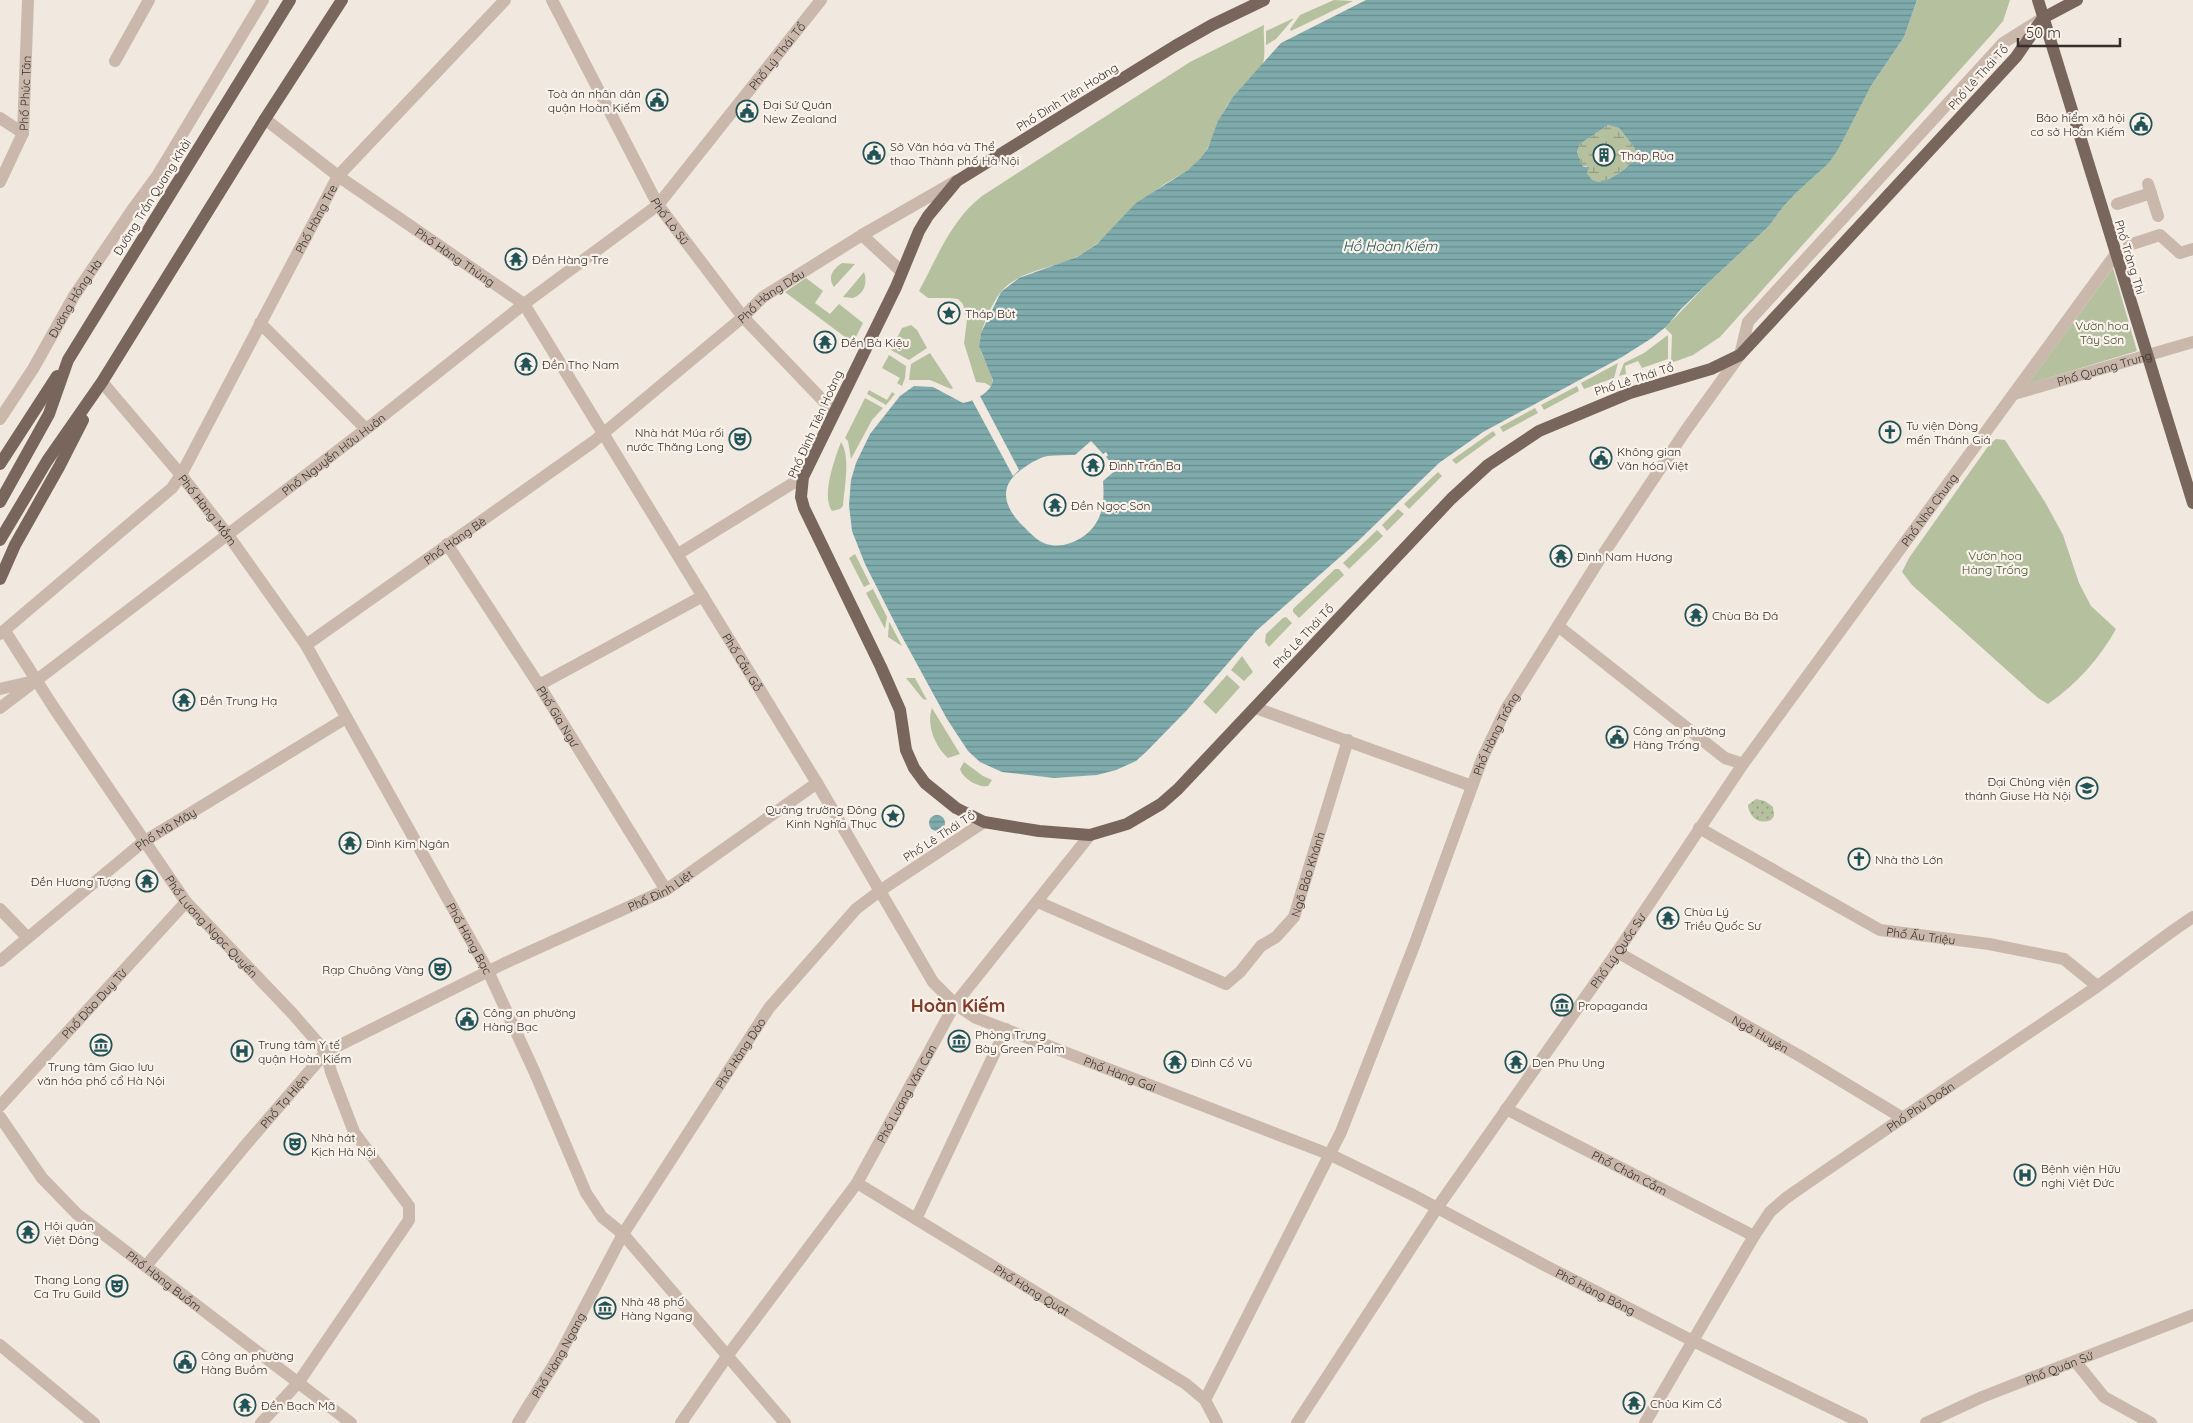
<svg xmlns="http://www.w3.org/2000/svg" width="2193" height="1423" viewBox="0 0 2193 1423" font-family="Quicksand,sans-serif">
<defs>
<pattern id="wetland-marsh" width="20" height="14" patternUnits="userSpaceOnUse" patternTransform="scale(1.25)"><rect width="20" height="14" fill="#b5c09f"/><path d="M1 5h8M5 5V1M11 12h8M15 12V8" fill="none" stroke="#949c82"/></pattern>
<pattern id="garden-dots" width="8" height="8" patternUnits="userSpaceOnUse" patternTransform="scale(1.25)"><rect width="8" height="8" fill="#b5c09f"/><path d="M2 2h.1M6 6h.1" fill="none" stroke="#949c82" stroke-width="1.8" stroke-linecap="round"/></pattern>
<pattern id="water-rules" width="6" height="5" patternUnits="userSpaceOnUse" patternTransform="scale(1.25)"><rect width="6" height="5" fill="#7fabad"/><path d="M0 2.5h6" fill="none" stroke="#698c8d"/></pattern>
</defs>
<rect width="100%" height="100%" fill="#f1e8df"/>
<g fill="#b5c09f">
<path d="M1334,0l19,1 -62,30 -1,-2 10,-14z"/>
<path d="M1917,0h93l-7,21 -10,12 -273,304 -27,18 -22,8 1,-28 -7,-7 42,-44 62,-58 14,-19 14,-15 32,-29 9,-13 33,-64 33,-49z"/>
<path d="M1294,18l-18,21 -10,6v-14z"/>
<path d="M1264,25c-1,10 2,30 -1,38 -4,11 -22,25 -30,34 -15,18 -18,42 -31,60 -11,15 -29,20 -43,31 -28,21 -50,51 -81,68 -24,13 -59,13 -78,37 -8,10 -23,43 -20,55 3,13 16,26 12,39l-7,-4 -9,-1 -12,-39 3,-23 -4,-16 -5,-5 -8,-1h-22l-9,-7c18,-33 32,-71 63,-95l208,-134z"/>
<path d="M842,263l13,1 -21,23c-7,-10 -1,-18 8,-24z"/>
<path d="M2113,268l24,83 -109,33z"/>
<path d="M864,272c4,11 0,22 -11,26l-10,-1z"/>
<path d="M806,278l17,13 -8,12 15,11 9,-10 24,19 -10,20 -68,-51z"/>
<path d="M911,325l6,5 10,18 -18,12 -18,-10 11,-22z"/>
<path d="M1668,335v24l-26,9 -4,-7 -13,5 1,8 -7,2 5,-13 20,-10z"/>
<path d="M930,353l23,35 -2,1 -21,-9h-21l2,-16z"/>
<path d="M889,355l17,11 -1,12 -3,8 -5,-3 3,-5 -18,-10z"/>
<path d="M1618,363l-4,15 -30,11 -3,-6z"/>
<path d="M1577,386l2,5 -35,19 -3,-5z"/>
<path d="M869,390l18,10 5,-8 3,2 -9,11 -19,-11z"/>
<path d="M865,398l18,10 -11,12 -21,39 -3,-18 -3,-3z"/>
<path d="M1535,408l3,5 -35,19 -3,-5z"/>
<path d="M1493,431l3,4 -40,29 -4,-4z"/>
<path d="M1996,439l9,1 40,62 18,33 16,48 12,23 25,23c-16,29 -40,56 -68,75l-10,-6 -126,-113 -10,-13 7,-14 80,-113z"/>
<path d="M841,442c10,15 3,47 2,64l-3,3 -8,2c-11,-15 3,-53 9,-69z"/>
<path d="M1438,472l4,4 -33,33 -5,-5z"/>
<path d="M1398,509l6,5 -17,17 -5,-6z"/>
<path d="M1377,530l6,6 -34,33 -6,-6z"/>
<path d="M855,554l15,30 -6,3 -15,-29z"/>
<path d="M1335,569h4l5,6 -45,43 -6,-6v-3z"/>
<path d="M873,589l14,28 -2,12 -19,-36z"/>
<path d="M1286,617l6,6 -23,24 -4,-5 1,-8 17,-16z"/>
<path d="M889,622l1,1 12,23 -14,-9z"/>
<path d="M1242,656l11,16 -9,9 -13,-11z"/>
<path d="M1227,675l13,12 -24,27 -13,-12z"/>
<path d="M906,678h9l12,22 -4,-1z"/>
<path d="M932,708l28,46 -12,4c-13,-11 -22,-34 -16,-50z"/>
<path d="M964,762l19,14 9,4 -4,6c-9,2 -25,-7 -28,-17z"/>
</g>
<path fill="url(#wetland-marsh)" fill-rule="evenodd" d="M1608,125l11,3 15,19 3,9c-5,8 -29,27 -38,27 -6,-1 -10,-5 -12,-10v-7l-4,1 -6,-15 3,-8zM1607,147l5,8 -10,7 -6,-8z"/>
<path fill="url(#garden-dots)" d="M1756,799l9,2 8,6 1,9 -3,4c-11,5 -22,-2 -23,-15z"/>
<g fill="url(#water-rules)" fill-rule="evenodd">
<path d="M1366,0h551l-13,37 -33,49 -33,64 -9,13 -32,29 -14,15 -14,19 -62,58 -26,25 -14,17 -15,12 -30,19 -139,75 -44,31 -82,79 -101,89 -69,79 -40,41 -11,10 -20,9 -19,5 -43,3 -52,-6 -22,-10 -12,-11 -21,-32 -47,-86 -35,-69 -13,-33 -3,-26 2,-25 5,-17 14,-29 30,-38 14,-10 19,1 30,16c11,-2 29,-11 30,-23l-14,-34 2,-13 20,-41 18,-14 58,-21 20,-13 39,-41 52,-33 12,-11 8,-11 10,-27 14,-23 49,-55zM1608,125l11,3 15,19 3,9c-5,8 -28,27 -38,26 -6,0 -9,-4 -12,-9l2,-6h-6l-6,-15 3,-8zM1091,441l12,13 3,-2 2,3 -2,2 11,12 -14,12c2,23 -1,44 -22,57 -9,5 -19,9 -30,7 -11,-1 -20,-11 -28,-19 -22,-22 -25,-43 5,-61 6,-4 13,-8 20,-9 9,-1 19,-1 27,-1z"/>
<circle cx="937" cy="823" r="8"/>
</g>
<path fill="#f1e8df" d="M980,396l39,74 -6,6 -41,-76z"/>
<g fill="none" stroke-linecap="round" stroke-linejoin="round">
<g stroke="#c9b8ab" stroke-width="12">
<path id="s1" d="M552,0l106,205 85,112 91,95"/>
<path d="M115,61l34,-61"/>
<path d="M0,118l23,15"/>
<path id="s2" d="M265,119l73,57 186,128 293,479 116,199 22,22 21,14 355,137 82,40 135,72 145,74 169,82"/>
<path id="s3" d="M0,182l23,-49 5,-133"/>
<path d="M2148,184l10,32"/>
<path d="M2117,204l34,-11"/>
<path d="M862,235l40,37"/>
<path d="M2129,245l31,-10 20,18 13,-4"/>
<path d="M260,323l106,106"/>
<path id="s4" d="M102,382l79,93 47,60 78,110 182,326 47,102 51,120 16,24 21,17 162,189"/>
<path id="s5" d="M2014,394l179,-52"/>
<path id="s6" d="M0,419l33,-50 41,-73 58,-86 25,-34 106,-176"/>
<path id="s7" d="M447,544l92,141 127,205"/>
<path d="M678,554l125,-77"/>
<path d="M1558,626l167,132 18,6"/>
<path id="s8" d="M5,631l49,77 132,194 106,111 34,39 5,20 23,60 55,74v14l-111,163 -37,40"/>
<path id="s9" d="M0,634l172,-146 9,-13 157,-299 167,-176"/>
<path id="s10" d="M306,645l287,-203 150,-125 20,-20 99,-62 94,-54"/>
<path d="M539,685l164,-89"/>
<path d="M0,689l30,-7"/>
<path id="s11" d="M0,708l374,-285 150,-119 134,-99 163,-205"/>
<path d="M1256,708l216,78"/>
<path id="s12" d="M1699,828l181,102 109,14 75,15 33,27"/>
<path id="s13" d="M1038,902l188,82 14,-12 21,-26 15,-9 18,-20 54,-177"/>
<path d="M0,909l27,28"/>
<path id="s14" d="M1617,952l188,107 96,58"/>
<path id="s15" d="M0,961l143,-119 203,-124"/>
<path id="s16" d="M0,1106l186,-204"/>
<path id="s17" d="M1506,1109l248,127"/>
<path id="s18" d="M0,1117l42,61 35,36 274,209"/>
<path id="s19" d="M857,1183l329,201 19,16 12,23"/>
<path d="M916,1219l90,-190"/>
<path id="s20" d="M146,1266l98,-119 82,-95 179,-89 161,-73 151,-107"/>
<path d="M0,1345l94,78"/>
<path d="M2075,1361l29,36 47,26"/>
<path id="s21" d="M1205,1400l136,-268 73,-186 68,-187 24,-50 90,-144 90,-135 54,-75 8,-33 255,-279 40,-25"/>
<path id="s22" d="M518,1423l41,-67 64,-122 146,-226 87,-99 25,-19 103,-68"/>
<path id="s23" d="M681,1423l47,-68 129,-172 98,-179 135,-169"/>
<path id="s24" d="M1297,1423l140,-215 180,-256 126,-188 372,-509"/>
<path id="s25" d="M1645,1423l109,-187 16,-24 16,-14c102,-71 206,-140 309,-210 33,-23 64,-49 98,-71"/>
<path id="s26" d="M1926,1423l56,-26 211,-82"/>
</g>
<g stroke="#78655c" stroke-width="12">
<path d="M1264,0l-52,25 -37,21 -218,135 -29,35 -9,15 -23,56 -93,190 -2,20 3,11 77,159 19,43 6,40 8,18 11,15 31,25 28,14 55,9 51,4 37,-11 34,-20 17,-15 273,-290 37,-34 51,-34 91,-38 81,-24 29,-14 276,-298 27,-39 34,-18"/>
<path d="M2038,0l155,503"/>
<path d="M0,464l57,-88"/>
<path d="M0,502l49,-88 19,-54 222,-360"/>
<path d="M0,540l47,-79 55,-79 163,-263 77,-119"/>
<path d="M0,579l15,-34 44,-78 24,-47"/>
</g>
</g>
<defs>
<g id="civic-ring" transform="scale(1.125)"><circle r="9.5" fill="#f9f2eb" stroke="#225356" stroke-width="1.5"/><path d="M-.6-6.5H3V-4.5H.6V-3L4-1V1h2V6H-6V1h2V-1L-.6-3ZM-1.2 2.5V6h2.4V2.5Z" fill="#225356"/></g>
<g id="building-ring" transform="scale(1.125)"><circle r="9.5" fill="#f9f2eb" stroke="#225356" stroke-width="1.5"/><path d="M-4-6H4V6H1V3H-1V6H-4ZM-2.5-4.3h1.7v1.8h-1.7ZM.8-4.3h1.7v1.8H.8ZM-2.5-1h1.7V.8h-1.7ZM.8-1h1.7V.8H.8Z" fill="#225356"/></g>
<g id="temple-ring" transform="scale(1.125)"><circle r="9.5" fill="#f9f2eb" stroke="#225356" stroke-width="1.5"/><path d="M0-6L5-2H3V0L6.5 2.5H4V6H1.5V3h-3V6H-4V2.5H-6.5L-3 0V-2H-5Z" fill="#225356"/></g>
<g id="sight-ring" transform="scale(1.125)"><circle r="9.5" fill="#f9f2eb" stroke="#225356" stroke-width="1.5"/><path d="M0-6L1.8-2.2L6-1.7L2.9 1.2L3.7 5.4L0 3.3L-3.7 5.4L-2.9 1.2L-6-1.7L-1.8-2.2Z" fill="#225356"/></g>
<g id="church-ring" transform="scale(1.125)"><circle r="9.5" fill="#f9f2eb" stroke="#225356" stroke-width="1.5"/><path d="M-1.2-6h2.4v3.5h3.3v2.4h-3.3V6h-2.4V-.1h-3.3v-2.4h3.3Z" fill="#225356"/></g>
<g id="theatre-ring" transform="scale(1.125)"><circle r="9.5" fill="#f9f2eb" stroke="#225356" stroke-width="1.5"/><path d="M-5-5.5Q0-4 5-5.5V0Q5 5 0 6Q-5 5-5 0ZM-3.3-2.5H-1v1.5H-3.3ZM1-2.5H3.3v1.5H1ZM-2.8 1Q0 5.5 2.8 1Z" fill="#225356"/></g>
<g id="university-ring" transform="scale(1.125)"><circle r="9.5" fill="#f9f2eb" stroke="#225356" stroke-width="1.5"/><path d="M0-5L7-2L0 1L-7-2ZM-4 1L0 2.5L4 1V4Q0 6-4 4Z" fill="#225356"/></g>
<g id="museum-ring" transform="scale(1.125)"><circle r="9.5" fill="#f9f2eb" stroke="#225356" stroke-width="1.5"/><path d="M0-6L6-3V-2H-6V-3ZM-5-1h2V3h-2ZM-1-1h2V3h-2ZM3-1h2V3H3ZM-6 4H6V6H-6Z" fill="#225356"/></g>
<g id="hospital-ring" transform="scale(1.125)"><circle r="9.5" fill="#f9f2eb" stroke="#225356" stroke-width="1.5"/><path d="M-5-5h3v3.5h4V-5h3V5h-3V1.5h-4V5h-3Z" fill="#225356"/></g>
</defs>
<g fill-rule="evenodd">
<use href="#civic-ring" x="657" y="100"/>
<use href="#civic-ring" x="747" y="111"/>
<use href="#civic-ring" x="2141" y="124"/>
<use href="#civic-ring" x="874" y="153"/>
<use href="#building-ring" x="1604" y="155"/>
<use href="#temple-ring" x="516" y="259"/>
<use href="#sight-ring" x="949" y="313"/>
<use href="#temple-ring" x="825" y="342"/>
<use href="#temple-ring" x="526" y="364"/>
<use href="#church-ring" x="1890" y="432"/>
<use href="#theatre-ring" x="740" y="439"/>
<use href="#civic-ring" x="1601" y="458"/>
<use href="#temple-ring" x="1093" y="465"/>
<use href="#temple-ring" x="1055" y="505"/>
<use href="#temple-ring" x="1561" y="556"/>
<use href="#temple-ring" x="1696" y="615"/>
<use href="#temple-ring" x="184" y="700"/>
<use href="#civic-ring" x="1617" y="737"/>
<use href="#university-ring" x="2087" y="788"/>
<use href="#sight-ring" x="893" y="816"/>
<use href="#temple-ring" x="350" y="843"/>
<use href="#church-ring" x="1859" y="859"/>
<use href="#temple-ring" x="147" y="881"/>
<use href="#temple-ring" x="1668" y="918"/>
<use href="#theatre-ring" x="440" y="969"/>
<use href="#museum-ring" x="1562" y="1005"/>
<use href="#civic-ring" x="467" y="1019"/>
<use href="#museum-ring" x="959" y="1041"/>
<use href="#museum-ring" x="101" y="1045"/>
<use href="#hospital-ring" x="242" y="1051"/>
<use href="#temple-ring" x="1175" y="1062"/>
<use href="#temple-ring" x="1516" y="1062"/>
<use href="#theatre-ring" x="295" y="1144"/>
<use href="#hospital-ring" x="2025" y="1175"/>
<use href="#temple-ring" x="28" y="1232"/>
<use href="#theatre-ring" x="117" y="1286"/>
<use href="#museum-ring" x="605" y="1308"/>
<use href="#civic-ring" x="185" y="1362"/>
<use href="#temple-ring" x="1634" y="1403"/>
<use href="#temple-ring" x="245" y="1405"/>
</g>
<g text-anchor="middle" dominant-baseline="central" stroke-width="4.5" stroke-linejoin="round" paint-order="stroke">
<g font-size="12" fill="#372e2a" stroke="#f9f2eb">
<text stroke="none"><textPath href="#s11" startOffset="1019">Phố Lý Thái Tổ</textPath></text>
<text transform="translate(1978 77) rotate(-48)">Phố Lê Thái Tổ</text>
<text stroke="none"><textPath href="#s3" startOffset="94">Phố Phúc Tân</textPath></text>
<text transform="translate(1067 97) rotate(-32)">Phố Đinh Tiên Hoàng</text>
<text transform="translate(152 197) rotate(-58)">Đường Trần Quang Khải</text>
<text stroke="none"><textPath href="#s9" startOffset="531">Phố Hàng Tre</textPath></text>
<text stroke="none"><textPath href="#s1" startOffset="251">Phố Lò Sũ</textPath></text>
<text stroke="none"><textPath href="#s2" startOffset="235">Phố Hàng Thùng</textPath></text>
<text transform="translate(2130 257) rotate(73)">Phố Tràng Thi</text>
<text stroke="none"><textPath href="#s10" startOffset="582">Phố Hàng Dầu</textPath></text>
<text stroke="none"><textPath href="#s6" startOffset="142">Đường Hồng Hà</textPath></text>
<text stroke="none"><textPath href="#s5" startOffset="94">Phố Quang Trung</textPath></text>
<text transform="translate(1634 379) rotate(-18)">Phố Lê Thái Tổ</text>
<text transform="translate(815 424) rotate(-66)">Phố Đinh Tiên Hoàng</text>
<text stroke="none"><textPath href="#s11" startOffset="419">Phố Nguyễn Hữu Huân</textPath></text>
<text stroke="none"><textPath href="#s24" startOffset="1111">Phố Nhà Chung</textPath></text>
<text stroke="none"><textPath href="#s4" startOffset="166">Phố Hàng Mắm</textPath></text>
<text stroke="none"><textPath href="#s10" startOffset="182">Phố Hàng Bè</textPath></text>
<text transform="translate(1303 636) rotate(-47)">Phố Lê Thái Tổ</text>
<text stroke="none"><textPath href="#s2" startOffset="738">Phố Cầu Gỗ</textPath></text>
<text stroke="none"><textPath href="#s7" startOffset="205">Phố Gia Ngư</textPath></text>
<text stroke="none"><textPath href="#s21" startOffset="728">Phố Hàng Trống</textPath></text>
<text stroke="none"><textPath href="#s15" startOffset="212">Phố Mã Mây</textPath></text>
<text transform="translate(939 836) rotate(-33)">Phố Lê Thái Tổ</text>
<text stroke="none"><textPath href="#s13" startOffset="346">Ngõ Bảo Khánh</textPath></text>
<text stroke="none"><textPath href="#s20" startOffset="651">Phố Đinh Liệt</textPath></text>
<text stroke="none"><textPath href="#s8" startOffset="361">Phố Lương Ngọc Quyến</textPath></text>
<text stroke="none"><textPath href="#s12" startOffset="249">Phố Ấu Triệu</textPath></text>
<text stroke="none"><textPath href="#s4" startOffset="669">Phố Hàng Bạc</textPath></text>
<text stroke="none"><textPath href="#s24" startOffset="571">Phố Lý Quốc Sư</textPath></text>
<text stroke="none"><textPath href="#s16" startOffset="139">Phố Đào Duy Từ</textPath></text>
<text stroke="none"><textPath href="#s14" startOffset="165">Ngõ Huyện</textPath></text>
<text stroke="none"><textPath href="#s22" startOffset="432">Phố Hàng Đào</textPath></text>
<text stroke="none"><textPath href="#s2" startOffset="1321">Phố Hàng Gai</textPath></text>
<text stroke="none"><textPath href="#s23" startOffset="400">Phố Lương Văn Can</textPath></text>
<text stroke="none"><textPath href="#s20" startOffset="215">Phố Tạ Hiện</textPath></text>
<text stroke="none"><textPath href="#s25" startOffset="429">Phố Phủ Doãn</textPath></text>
<text stroke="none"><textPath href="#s17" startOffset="139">Phố Chân Cầm</textPath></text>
<text stroke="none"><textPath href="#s18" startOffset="234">Phố Hàng Buồm</textPath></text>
<text stroke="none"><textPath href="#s19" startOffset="205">Phố Hàng Quạt</textPath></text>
<text stroke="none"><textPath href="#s2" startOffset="1845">Phố Hàng Bông</textPath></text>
<text stroke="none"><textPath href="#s22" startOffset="79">Phố Hàng Ngang</textPath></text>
<text stroke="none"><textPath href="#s26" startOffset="144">Phố Quán Sứ</textPath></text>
</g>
<g font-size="12" fill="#372e2a" stroke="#f9f2eb" text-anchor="start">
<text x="641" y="93" text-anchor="end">Toà án nhân dân<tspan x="641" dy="14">quận Hoàn Kiếm</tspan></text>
<text x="763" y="104">Đại Sứ Quán<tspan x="763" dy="14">New Zealand</tspan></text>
<text x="2125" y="117" text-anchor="end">Bảo hiểm xã hội<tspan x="2125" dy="14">cơ sở Hoàn Kiếm</tspan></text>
<text x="890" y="146">Sở Văn hóa và Thể<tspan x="890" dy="14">thao Thành phố Hà Nội</tspan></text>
<text x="1620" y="155">Tháp Rùa</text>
<text x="532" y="259">Đền Hàng Tre</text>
<text x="965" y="313">Tháp Bút</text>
<text x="841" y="342">Đền Bà Kiệu</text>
<text x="542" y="364">Đền Thọ Nam</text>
<text x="1906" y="425">Tu viện Dòng<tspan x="1906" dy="14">mến Thánh Giá</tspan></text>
<text x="724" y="432" text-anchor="end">Nhà hát Múa rối<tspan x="724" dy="14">nước Thăng Long</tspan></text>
<text x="1617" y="451">Không gian<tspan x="1617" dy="14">Văn hóa Việt</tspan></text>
<text x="1109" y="465">Đình Trấn Ba</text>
<text x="1071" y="505">Đền Ngọc Sơn</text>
<text x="1577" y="556">Đình Nam Hương</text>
<text x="1712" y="615">Chùa Bà Đá</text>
<text x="200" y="700">Đền Trung Hạ</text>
<text x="1633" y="730">Công an phường<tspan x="1633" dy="14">Hàng Trống</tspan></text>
<text x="2071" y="781" text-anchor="end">Đại Chủng viện<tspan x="2071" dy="14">thánh Giuse Hà Nội</tspan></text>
<text x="877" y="809" text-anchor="end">Quảng trường Đông<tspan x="877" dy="14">Kinh Nghĩa Thục</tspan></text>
<text x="366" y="843">Đình Kim Ngân</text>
<text x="1875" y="859">Nhà thờ Lớn</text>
<text x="131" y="881" text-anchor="end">Đền Hương Tượng</text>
<text x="1684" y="911">Chùa Lý<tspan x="1684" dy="14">Triều Quốc Sư</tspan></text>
<text x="424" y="969" text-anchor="end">Rạp Chuông Vàng</text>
<text x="1578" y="1005">Propaganda</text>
<text x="483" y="1012">Công an phường<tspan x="483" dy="14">Hàng Bạc</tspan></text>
<text x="975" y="1034">Phòng Trưng<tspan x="975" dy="14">Bày Green Palm</tspan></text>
<text x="258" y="1044">Trung tâm Y tế<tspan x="258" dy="14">quận Hoàn Kiếm</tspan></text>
<text x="1191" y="1062">Đình Cổ Vũ</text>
<text x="1532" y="1062">Den Phu Ung</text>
<text x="101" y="1066" text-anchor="middle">Trung tâm Giao lưu<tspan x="101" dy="14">văn hóa phố cổ Hà Nội</tspan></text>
<text x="311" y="1137">Nhà hát<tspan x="311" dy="14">Kịch Hà Nội</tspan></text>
<text x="2041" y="1168">Bệnh viện Hữu<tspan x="2041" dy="14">nghị Việt Đức</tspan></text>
<text x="44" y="1225">Hội quán<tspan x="44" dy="14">Việt Đông</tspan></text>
<text x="101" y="1279" text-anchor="end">Thang Long<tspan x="101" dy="14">Ca Tru Guild</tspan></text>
<text x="621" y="1301">Nhà 48 phố<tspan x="621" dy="14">Hàng Ngang</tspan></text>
<text x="201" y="1355">Công an phường<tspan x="201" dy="14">Hàng Buồm</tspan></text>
<text x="1650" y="1403">Chủa Kim Cổ</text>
<text x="261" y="1405">Đền Bạch Mã</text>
</g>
<g font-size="12" fill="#47542f" stroke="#f9f2eb">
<text x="2102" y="325">Vườn hoa<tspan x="2102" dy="14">Tây Sơn</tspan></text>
<text x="1995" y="555">Vườn hoa<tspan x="1995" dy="14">Hàng Trống</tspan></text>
</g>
<g font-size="14" font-style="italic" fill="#225356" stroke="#f9f2eb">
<text x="1390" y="246">Hồ Hoàn Kiếm</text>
</g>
<g font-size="18" font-weight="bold" fill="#813c28" stroke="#f9f2eb">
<text x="958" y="1005">Hoàn Kiếm</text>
</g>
</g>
<path d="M2018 38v8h102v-8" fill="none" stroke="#372e2a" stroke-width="2.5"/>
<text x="2026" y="38" font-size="15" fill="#372e2a" stroke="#f9f2eb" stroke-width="4" paint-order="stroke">50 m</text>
</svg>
